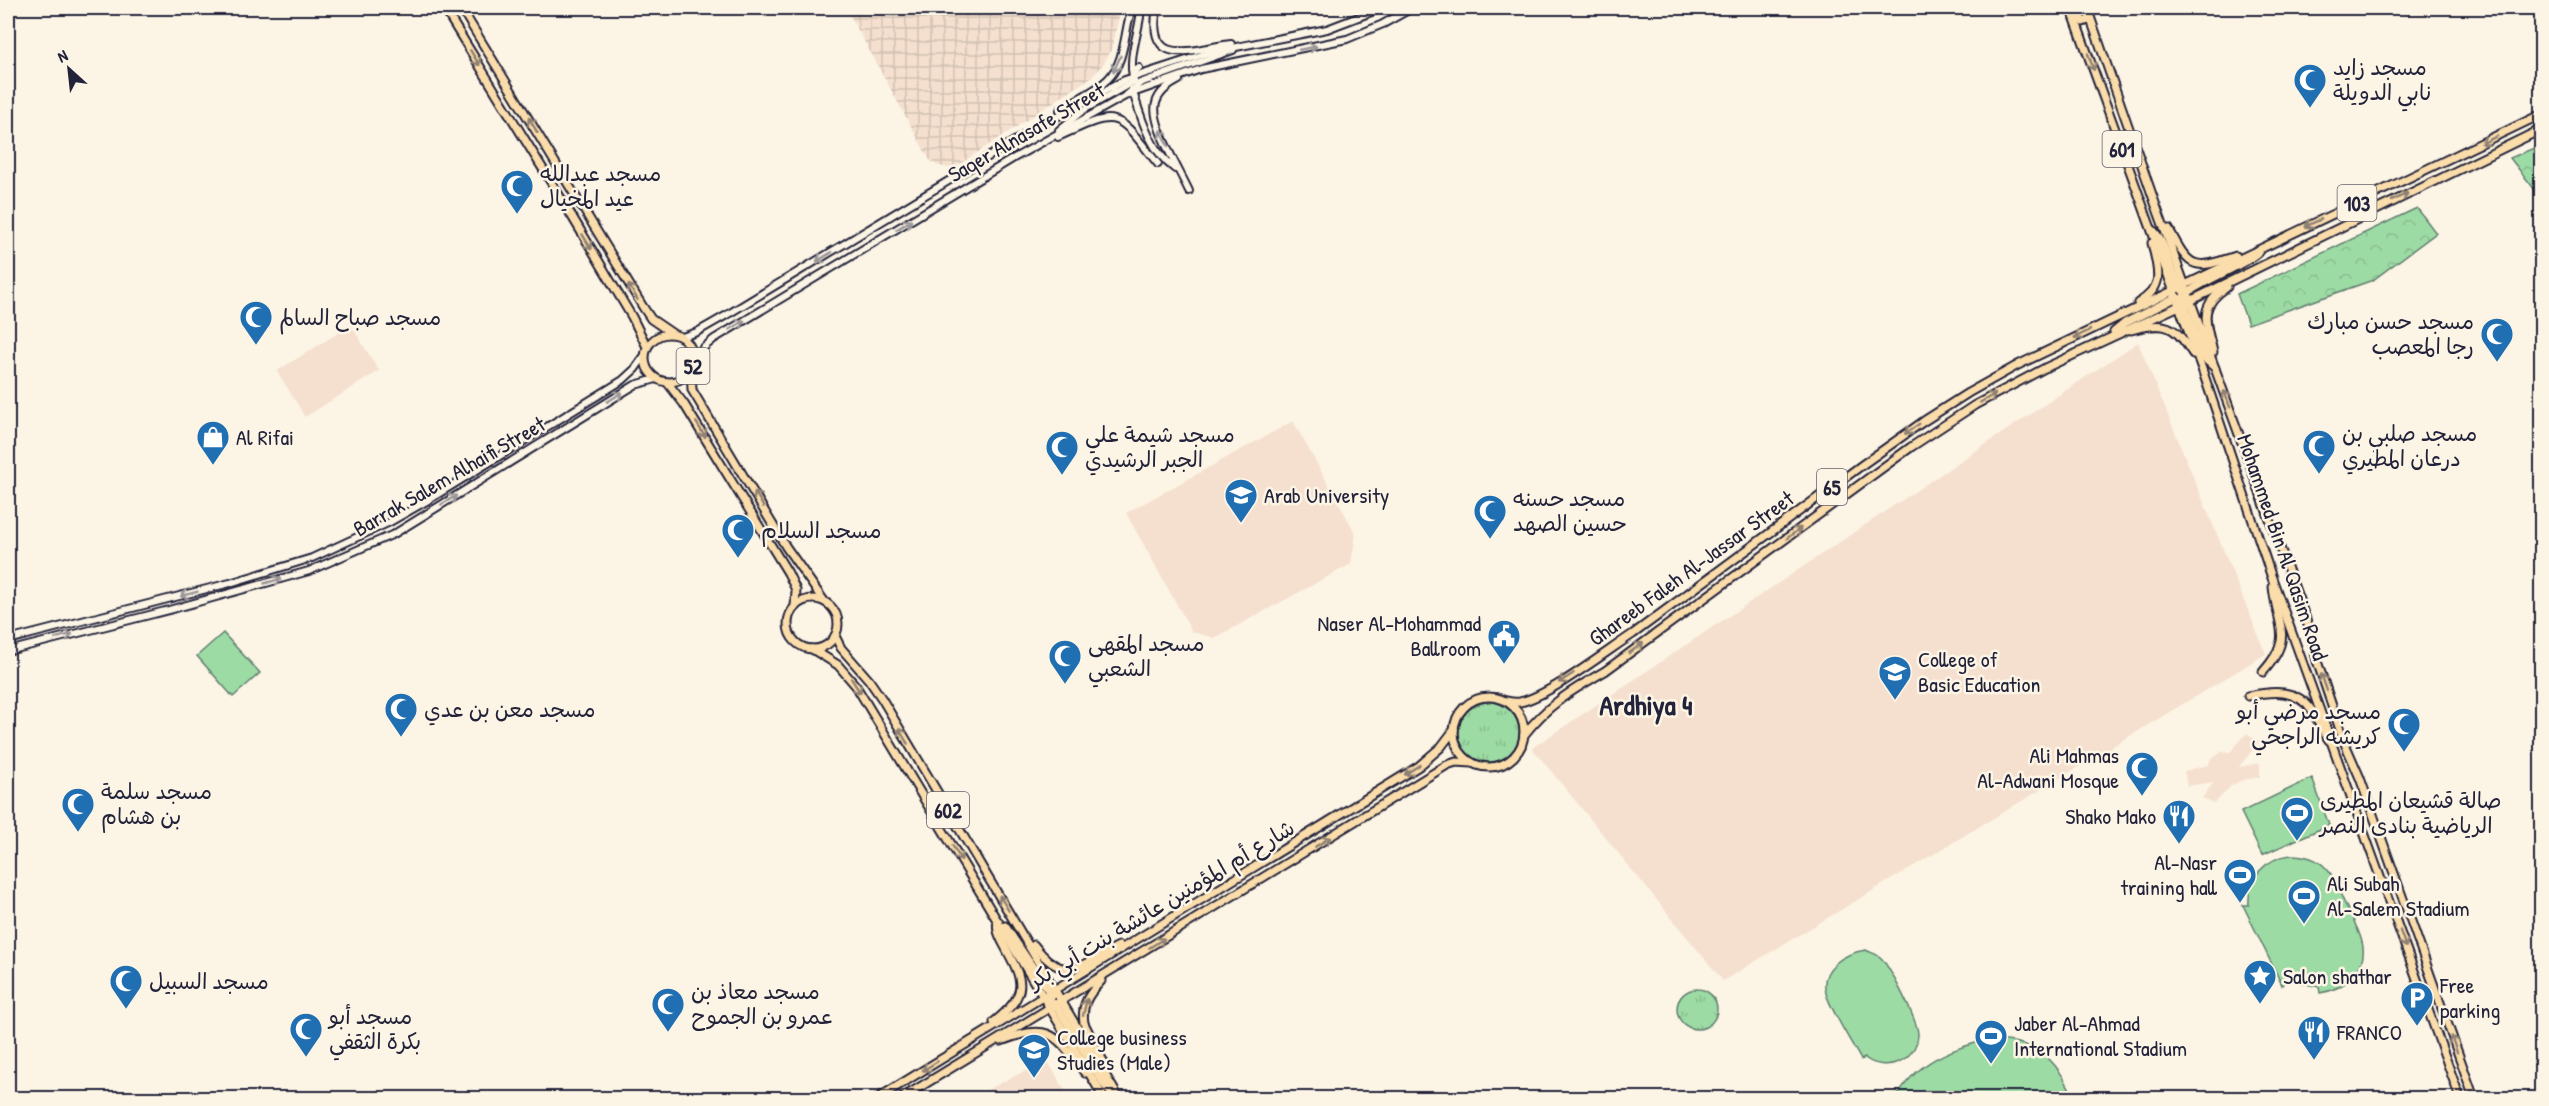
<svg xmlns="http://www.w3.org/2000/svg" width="2549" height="1106" viewBox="0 0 2549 1106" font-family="'Patrick Hand','Playpen Sans Arabic',sans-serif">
<defs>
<pattern id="industrial-grid" width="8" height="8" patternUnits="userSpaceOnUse" patternTransform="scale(1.5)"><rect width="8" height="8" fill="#f5e0cf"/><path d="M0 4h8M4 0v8" fill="none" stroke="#d2c0b3"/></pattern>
<pattern id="grass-tufts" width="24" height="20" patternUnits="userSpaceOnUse" patternTransform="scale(1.5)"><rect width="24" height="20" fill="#9ddba4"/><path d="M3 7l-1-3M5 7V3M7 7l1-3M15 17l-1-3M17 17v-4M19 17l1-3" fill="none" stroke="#87bc8e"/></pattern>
<pattern id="park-crowns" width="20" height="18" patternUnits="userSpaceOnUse" patternTransform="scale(1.5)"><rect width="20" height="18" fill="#9ddba4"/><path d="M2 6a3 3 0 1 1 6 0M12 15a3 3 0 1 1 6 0" fill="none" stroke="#87bc8e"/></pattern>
</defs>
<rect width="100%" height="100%" fill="#fcf5e5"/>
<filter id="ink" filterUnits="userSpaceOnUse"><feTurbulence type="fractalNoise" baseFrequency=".0167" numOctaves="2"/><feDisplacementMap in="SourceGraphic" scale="12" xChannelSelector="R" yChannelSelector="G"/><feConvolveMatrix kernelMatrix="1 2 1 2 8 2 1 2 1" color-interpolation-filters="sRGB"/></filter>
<g filter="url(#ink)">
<g fill="#f5e0cf">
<path d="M351,325l28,46 -74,46 -28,-46z"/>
<path d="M2138,342l128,312 -543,327 -191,-233z"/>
<path d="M1293,421l63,113 -5,30 -136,74 -23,-6 -66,-119z"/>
<path d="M2247,733l12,9 -20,25 21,-4v14l-17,3 -11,5 -18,19 -12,-6 12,-16 -27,4 -3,-15 24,-6 4,-8 2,1 8,-7 8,1z"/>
<path d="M1047,1060l23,38h-99z"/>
</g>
<path fill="url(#industrial-grid)" d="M846,8h275l-9,40 -8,15 -11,13 -136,90 -9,2 -12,-3 -7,-6z"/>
<g fill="url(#grass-tufts)" stroke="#607e70" stroke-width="1.5">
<circle cx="1489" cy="732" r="30"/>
<circle cx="1697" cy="1009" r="20"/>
</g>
<g fill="url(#park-crowns)" stroke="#607e70" stroke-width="1.5">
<path d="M2534,148h8l-1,37 -6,5 -25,-32z"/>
<path d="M2417,208l19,25 -63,47 -125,44 -11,-30z"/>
</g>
<g fill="#9ddba4" stroke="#607e70" stroke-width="1.5">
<path d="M223,633l37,40 -27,24 -36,-41z"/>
<path d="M2312,778l17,47 -67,30 -21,-43z"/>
<path d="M2291,855c13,0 25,3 34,12 10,9 14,25 20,37 6,12 14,25 17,38 7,27 -17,47 -42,51l-1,-6 -17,-4 -12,-8 -8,10 -39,-80h6c-2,-27 16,-47 42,-50z"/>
<path d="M1866,950c5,3 12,4 16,9 9,11 37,64 36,76 -2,27 -34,38 -53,23l-4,2c-9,-17 -31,-51 -35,-67 -7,-25 19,-40 40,-43z"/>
<path d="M1988,1040c47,0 67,15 86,58h-178c19,-35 55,-50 92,-58z"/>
</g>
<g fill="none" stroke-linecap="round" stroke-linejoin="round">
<g stroke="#22223b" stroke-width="10">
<g id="secondary">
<path d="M1157,8c-12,63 38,40 74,36"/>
<path d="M1132,69l3,2 4,-3"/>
<path d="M1179,80c-10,5 -20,12 -23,23 -6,20 24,68 33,88"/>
<path d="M1134,81c-7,-26 6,-49 7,-73"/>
<path d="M1132,89c9,28 17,61 43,80"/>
<path d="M1127,95l13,-12 93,-33"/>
<path d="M1060,110c15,-11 35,-18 48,-31 18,-18 16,-49 24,-71"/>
<path d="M1059,130l23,-19 51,-29"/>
<path d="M1058,137c63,-29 58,-25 100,27"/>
<path d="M682,337l15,-5 28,-16 311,-188 89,-48 86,-28 116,-23 55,-21"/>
<path d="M694,363l8,-14 12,-10 300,-181 113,-63 74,-26 146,-30 36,-15 29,-16"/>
<path d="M8,640l222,-57 82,-25 78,-36 35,-20 198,-122 12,-11 10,-14"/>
<path d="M8,651l161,-41 140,-39 85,-37 241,-149 21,-6"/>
</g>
</g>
<g stroke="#22223b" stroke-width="11">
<g id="primary">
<path d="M444,8l126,205 62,104 15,30"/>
<path d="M461,8l182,299 8,12 22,15"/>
<path d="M2071,8l131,361 70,209 188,520"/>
<path d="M2076,8l7,14 6,-2 1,-5"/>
<path d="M2087,8l68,195 156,430 6,28 26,78 17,39 114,320"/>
<path d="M2152,229c17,16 16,44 31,62"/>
<path d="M2169,229c21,41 25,41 67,27"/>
<path d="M2183,300l22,59 10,9"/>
<path d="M2138,303c28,-17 20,-32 14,-60"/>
<path d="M2178,306c4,-20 63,-37 80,-54"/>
<path d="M2131,330c35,-9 43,-6 62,24"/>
<path d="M2114,332l11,-9 52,-26"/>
<circle cx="669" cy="358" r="24"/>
<path d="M2213,352c-7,-30 -16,-45 14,-65"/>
<path d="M691,370l1,20 9,15 85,142 38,54"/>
<path d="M667,382l17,22 104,169 8,17 -1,17"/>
<circle cx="813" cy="624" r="25"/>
<path d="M835,636l6,12 28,32 13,19 237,399"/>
<path d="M812,649l26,16 18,21 248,412"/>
<path d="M2263,672c32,-36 14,-45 10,-85"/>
<path d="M2248,696c24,-5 49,-8 64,15 7,10 10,20 17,29"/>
<circle cx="1489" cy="732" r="35"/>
<path d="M1506,701c5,1 10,2 14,1 29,-6 87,-51 113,-68l229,-169 62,-44 44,-28 50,-28 524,-251"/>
<path d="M1524,735c24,-31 49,-45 81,-64l306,-224 64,-42 70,-37 147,-68 350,-171"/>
<path d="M1005,926l47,70"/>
<path d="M1034,945c31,41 47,20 85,1"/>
<path d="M1101,981c-12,13 -20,23 -17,42l23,46"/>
<path d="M1044,997l12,8 47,78 12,15"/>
<path d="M994,1022c37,-30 29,-42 9,-79 -4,-8 -7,-14 -5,-22"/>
<path d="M1001,1041c50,-19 54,-7 84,32"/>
<path d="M878,1098l541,-332 22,-19 13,-17"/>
<path d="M902,1098l545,-333 9,-3 16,1"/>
</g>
</g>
<use href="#secondary" stroke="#fcf5e5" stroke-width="6"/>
<use href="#primary" stroke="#fbddab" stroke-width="7"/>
</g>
<defs><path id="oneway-shaft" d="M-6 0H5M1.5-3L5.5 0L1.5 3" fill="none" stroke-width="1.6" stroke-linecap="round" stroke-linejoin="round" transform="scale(1.5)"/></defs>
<g stroke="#9a9698">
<use href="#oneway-shaft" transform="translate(1308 48) rotate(-11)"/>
<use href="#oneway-shaft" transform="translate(1117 64) rotate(114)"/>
<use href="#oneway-shaft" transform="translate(1164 138) rotate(-116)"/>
<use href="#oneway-shaft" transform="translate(904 225) rotate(-31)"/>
<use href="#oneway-shaft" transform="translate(824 257) rotate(149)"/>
<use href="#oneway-shaft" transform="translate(737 325) rotate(-31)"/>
<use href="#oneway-shaft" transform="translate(615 397) rotate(-32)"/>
<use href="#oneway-shaft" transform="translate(449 500) rotate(-31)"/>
<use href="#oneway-shaft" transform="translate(273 581) rotate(-16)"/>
<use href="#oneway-shaft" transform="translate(189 594) rotate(165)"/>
<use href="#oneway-shaft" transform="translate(64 636) rotate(-14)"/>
</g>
<g stroke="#8e8073">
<use href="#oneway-shaft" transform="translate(475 58) rotate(59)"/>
<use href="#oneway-shaft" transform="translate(2091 62) rotate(70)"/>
<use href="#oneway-shaft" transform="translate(533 125) rotate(-120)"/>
<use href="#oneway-shaft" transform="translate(2489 140) rotate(154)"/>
<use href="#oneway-shaft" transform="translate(2400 197) rotate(-26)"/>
<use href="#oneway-shaft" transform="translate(2313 223) rotate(155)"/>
<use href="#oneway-shaft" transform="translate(587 242) rotate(59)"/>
<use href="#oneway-shaft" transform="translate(633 292) rotate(-121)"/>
<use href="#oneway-shaft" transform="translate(2082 334) rotate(154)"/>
<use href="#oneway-shaft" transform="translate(1988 398) rotate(-30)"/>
<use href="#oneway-shaft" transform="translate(2227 399) rotate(-110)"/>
<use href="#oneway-shaft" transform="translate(1912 429) rotate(145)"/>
<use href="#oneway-shaft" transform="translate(701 430) rotate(58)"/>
<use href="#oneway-shaft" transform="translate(759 499) rotate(-120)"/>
<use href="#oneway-shaft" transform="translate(1794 533) rotate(-37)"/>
<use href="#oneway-shaft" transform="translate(1636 648) rotate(-35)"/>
<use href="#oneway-shaft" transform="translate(1566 678) rotate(148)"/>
<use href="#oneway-shaft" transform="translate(2324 682) rotate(-109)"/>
<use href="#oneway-shaft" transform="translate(856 686) rotate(57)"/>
<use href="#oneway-shaft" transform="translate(903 736) rotate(-121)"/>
<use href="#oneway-shaft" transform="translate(1412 770) rotate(147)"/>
<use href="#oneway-shaft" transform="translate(1323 842) rotate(-31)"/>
<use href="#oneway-shaft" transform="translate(957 853) rotate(59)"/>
<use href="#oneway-shaft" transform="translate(1004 903) rotate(-121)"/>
<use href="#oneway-shaft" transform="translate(2403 939) rotate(70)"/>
<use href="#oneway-shaft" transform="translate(1157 943) rotate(-32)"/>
<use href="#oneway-shaft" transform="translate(1085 1007) rotate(-77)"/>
<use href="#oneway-shaft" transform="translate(2454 1044) rotate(-110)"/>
<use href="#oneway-shaft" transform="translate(930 1066) rotate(148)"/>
</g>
</g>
<defs>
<g id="mosque-pin" transform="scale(1.725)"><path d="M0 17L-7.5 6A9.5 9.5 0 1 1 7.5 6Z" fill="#1f6fb2" stroke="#fcf5e5"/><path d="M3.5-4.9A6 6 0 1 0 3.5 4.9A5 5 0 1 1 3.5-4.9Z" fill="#fff"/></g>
<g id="shop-pin" transform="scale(1.725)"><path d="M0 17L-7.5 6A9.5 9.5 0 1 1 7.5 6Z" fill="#1f6fb2" stroke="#fcf5e5"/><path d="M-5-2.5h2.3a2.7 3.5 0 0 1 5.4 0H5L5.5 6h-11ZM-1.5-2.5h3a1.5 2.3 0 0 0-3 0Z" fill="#fff"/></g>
<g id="school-pin" transform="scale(1.725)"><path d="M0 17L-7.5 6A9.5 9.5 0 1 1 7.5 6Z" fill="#1f6fb2" stroke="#fcf5e5"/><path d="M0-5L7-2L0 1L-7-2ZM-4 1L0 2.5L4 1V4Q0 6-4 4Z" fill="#fff"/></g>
<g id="civic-pin" transform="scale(1.725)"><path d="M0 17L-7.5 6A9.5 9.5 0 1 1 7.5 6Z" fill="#1f6fb2" stroke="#fcf5e5"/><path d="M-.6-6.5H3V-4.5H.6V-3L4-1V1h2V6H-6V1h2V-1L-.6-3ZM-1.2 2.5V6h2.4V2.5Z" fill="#fff"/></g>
<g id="stadium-pin" transform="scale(1.725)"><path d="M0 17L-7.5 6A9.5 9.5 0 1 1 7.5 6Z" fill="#1f6fb2" stroke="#fcf5e5"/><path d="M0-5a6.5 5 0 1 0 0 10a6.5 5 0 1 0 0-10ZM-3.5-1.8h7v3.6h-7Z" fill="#fff"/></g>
<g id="restaurant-pin" transform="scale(1.725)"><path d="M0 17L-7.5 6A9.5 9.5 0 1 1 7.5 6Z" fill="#1f6fb2" stroke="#fcf5e5"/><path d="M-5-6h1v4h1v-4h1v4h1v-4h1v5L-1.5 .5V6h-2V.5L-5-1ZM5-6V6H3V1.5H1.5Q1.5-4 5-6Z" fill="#fff"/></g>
<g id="sight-pin" transform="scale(1.725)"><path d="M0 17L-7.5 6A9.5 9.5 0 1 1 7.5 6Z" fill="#1f6fb2" stroke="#fcf5e5"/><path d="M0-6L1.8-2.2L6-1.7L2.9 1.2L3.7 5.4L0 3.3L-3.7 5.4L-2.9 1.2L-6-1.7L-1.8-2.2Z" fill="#fff"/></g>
<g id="parking-pin" transform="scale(1.725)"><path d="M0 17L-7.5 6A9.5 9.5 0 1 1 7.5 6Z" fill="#1f6fb2" stroke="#fcf5e5"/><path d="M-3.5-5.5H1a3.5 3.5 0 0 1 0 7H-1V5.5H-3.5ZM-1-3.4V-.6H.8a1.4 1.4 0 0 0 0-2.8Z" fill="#fff"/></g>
</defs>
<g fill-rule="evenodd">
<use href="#mosque-pin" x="2310" y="80"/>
<use href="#mosque-pin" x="517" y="186"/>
<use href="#mosque-pin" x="256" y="317"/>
<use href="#mosque-pin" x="2497" y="334"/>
<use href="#shop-pin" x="213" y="437"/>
<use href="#mosque-pin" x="2319" y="446"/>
<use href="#mosque-pin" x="1062" y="447"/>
<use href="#school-pin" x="1241" y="495"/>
<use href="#mosque-pin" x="1490" y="511"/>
<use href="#mosque-pin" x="738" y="530"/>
<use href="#civic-pin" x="1504" y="636"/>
<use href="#mosque-pin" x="1065" y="656"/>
<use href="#school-pin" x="1895" y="672"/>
<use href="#mosque-pin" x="401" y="709"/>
<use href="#mosque-pin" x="2404" y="724"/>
<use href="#mosque-pin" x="2142" y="768"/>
<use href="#mosque-pin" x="78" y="804"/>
<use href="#stadium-pin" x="2297" y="813"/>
<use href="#restaurant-pin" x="2179" y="816"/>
<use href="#stadium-pin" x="2240" y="875"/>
<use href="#stadium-pin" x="2304" y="896"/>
<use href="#sight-pin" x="2260" y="976"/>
<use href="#mosque-pin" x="126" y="981"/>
<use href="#parking-pin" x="2417" y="998"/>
<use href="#mosque-pin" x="668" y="1004"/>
<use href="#mosque-pin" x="306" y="1029"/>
<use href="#restaurant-pin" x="2314" y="1032"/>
<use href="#stadium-pin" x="1991" y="1036"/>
<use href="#school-pin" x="1034" y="1050"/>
</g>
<g text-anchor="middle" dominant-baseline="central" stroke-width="5" stroke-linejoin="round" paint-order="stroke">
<g fill="#fcf5e5" stroke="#63616e" stroke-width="1.5">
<rect x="2102.5" y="131" width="39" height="36" rx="4.5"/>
<rect x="2337.5" y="185" width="39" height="36" rx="4.5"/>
<rect x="676.5" y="348" width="33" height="36" rx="4.5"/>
<rect x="1817" y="469" width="30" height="36" rx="4.5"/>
<rect x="927" y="792" width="42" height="36" rx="4.5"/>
</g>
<g font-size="21" font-weight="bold" fill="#22223b">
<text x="2122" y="149">601</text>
<text x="2357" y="203">103</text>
<text x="693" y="366">52</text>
<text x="1832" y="487">65</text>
<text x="948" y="810">602</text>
</g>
<g font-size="22" fill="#22223b" stroke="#fcf5e5" text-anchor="start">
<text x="2333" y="67">مسجد زايد<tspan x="2333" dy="25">نابي الدويلة</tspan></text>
<text x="540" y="173">مسجد عبدالله<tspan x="540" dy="25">عيد المخيال</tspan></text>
<text x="279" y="317">مسجد صباح السالم</text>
<text x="2474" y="321" text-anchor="end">مسجد حسن مبارك<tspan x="2474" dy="25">رجا المعصب</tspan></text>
<text x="2342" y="433">مسجد صلبي بن<tspan x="2342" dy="25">درعان المطيري</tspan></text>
<text x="1085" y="434">مسجد شيمة علي<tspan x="1085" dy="25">الجبر الرشيدي</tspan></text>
<text x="236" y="437">Al Rifai</text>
<text x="1264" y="495">Arab University</text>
<text x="1513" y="498">مسجد حسنه<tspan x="1513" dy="25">حسين الصهد</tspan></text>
<text x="761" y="530">مسجد السلام</text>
<text x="1481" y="623" text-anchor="end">Naser Al-Mohammad<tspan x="1481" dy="25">Ballroom</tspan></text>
<text x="1088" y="643">مسجد المقهى<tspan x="1088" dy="25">الشعبي</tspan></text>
<text x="1918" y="659">College of<tspan x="1918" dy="25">Basic Education</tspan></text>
<text x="424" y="709">مسجد معن بن عدي</text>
<text x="2381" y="711" text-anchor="end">مسجد مرضي أبو<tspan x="2381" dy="25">كريشه الراجحي</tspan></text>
<text x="2119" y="755" text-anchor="end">Ali Mahmas<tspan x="2119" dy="25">Al-Adwani Mosque</tspan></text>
<text x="101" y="791">مسجد سلمة<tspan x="101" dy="25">بن هشام</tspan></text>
<text x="2320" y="800">صالة قشيعان المطيرى<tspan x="2320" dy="25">الرياضية بنادى النصر</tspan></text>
<text x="2156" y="816" text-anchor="end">Shako Mako</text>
<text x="2217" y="862" text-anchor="end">Al-Nasr<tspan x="2217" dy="25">training hall</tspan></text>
<text x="2327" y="883">Ali Subah<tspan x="2327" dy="25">Al-Salem Stadium</tspan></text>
<text x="2283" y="976">Salon shathar</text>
<text x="149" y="981">مسجد السبيل</text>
<text x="2440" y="985">Free<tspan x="2440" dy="25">parking</tspan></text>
<text x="691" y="991">مسجد معاذ بن<tspan x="691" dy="25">عمرو بن الجموح</tspan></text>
<text x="329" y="1016">مسجد أبو<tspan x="329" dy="25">بكرة الثقفي</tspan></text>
<text x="2014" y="1023">Jaber Al-Ahmad<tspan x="2014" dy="25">International Stadium</tspan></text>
<text x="2337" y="1032">FRANCO</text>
<text x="1057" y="1037">College business<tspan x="1057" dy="25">Studies (Male)</tspan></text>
</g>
<g font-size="22" fill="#22223b" stroke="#fcf5e5">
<text transform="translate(1026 132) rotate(-30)">Saqer Alnasafe Street</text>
<text transform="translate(449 476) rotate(-30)">Barrak Salem Alhaifi Street</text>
<text transform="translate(2283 547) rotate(71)">Mohammed Bin Al Qasim Road</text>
<text transform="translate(1691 568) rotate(-36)">Ghareeb Faleh Al-Jassar Street</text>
<text transform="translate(1161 904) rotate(-31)">شارع أم المؤمنين عائشة بنت أبي بكر</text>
</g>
<g font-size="28" font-weight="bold" fill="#22223b" stroke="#fcf5e5">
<text x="1646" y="705">Ardhiya 4</text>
</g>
</g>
<rect width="2549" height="1106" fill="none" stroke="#fcf5e5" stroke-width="30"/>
<rect x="15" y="15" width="2519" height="1076" fill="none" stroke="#22223b" stroke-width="2" filter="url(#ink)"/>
<g transform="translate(69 69) rotate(333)" stroke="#fcf5e5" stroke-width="4.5" paint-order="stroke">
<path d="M0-4.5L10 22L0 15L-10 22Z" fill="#22223b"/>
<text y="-9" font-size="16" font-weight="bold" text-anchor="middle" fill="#22223b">N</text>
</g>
</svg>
